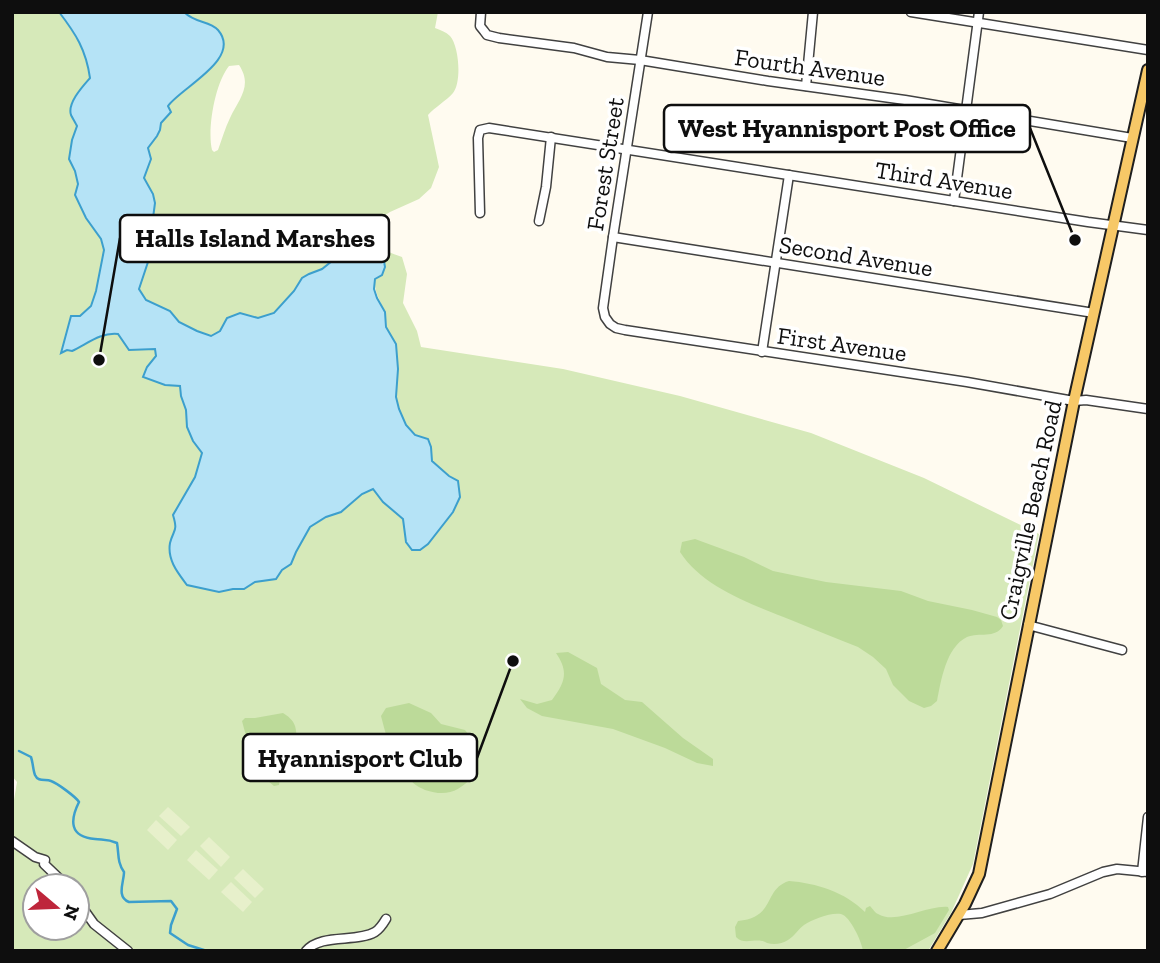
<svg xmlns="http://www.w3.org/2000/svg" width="1160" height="963" viewBox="0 0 1160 963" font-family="'Zilla Slab',serif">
<rect width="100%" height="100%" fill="#fffbf0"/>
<path fill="#d6e9b9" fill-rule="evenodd" d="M12,12h47c16,22 27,38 31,66 -11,11 -17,23 -19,38l6,10 -5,14 -3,19 6,12 3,13 -3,11 11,23 15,21 3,11 -8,41 -5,15 -11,10 75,33 1,7 22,22 132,149 21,-12 21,-20 21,-6 30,30v5l7,-86 -12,-27 -13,-99c-5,-12 -11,-19 -10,-33l-34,-31 -9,13 -10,8 -13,5 -7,4 -8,13 -20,22 -16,5 -18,-5 -13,5 -7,13 -9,5 -14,-5 -18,-9 -9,-11 -24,-11 -7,-11c7,-25 16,-42 14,-69 0,-8 3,-15 1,-22 -2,-7 -7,-13 -10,-20l4,-10v-20l9,-12 3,-6 1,-7 10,-11 -3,-6c6,-9 14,-12 22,-19 12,-9 23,-20 31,-33l-15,-32h-9l-13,-10h254l-3,16c5,2 11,4 15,8 9,10 12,46 3,57 -7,8 -18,14 -25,22l11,52 -8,21 -12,11 -29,13 -14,9 -6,5 -7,11c11,10 25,15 39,20l5,17 -4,29 14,28 4,16 142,22 117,27 131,37 113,45 115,56 -66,330 -22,49 -23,38h-916v-139l5,-30 -5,-6zM239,65c14,21 0,34 -9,53 -5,10 -8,21 -12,32l-4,2 -2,-2c-5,-21 3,-67 17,-84zM35,886h42v42h-42z"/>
<g fill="#bcda99">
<path d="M695,539l49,18 29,14 53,11 75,9 27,10 44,9 25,7 4,3 2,6c-8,13 -24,6 -36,11 -21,10 -26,44 -30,64l-6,5 -7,2 -15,-7 -16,-16 -7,-16 -13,-12 -15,-10c-23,-9 -45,-18 -67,-27 -37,-15 -88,-32 -111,-68l2,-10z"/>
<path d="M568,652l29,16 4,16 24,16 17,2 41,36 30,21v7l-16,-3 -32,-15 -52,-19 -71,-13 -15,-8 -7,-9 17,5 15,-4c13,-18 17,-28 4,-47z"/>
<path d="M409,703l22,10 10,11 24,6 8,10 3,8c-3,5 -8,6 -10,12l5,7 2,9c-14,16 -27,21 -48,14 -6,-3 -13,-6 -16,-13 -2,-6 1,-10 -3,-16 -3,-5 -8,-5 -12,-10 -7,-9 -10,-24 -13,-35l5,-8z"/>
<path d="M283,713c5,3 10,7 12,13 3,9 2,38 1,48l-6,1 -10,-6 -4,1 4,9 -1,6 -5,1 -17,-14 -3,-7v-18l-8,-11 -4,-15 3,-3h10z"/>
<path d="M789,881c27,2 56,11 76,31l1,-4 4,-2c3,3 5,7 8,8 18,11 49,-9 70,-7l1,3 -14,23 -33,18h-39c-1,-9 -13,-35 -22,-37 -10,-2 -28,5 -37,11 -6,4 -9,11 -16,15 -6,4 -14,5 -21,3 -2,-1 -3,-2 -5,-2 -10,-2 -18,4 -26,-4l-1,-10 3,-6c38,-3 25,-32 51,-40z"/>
</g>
<g fill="#e7f0cb">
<path d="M168,807l22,20 -9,9 -22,-20z"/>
<path d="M156,820l21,20 -9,10 -21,-20z"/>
<path d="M209,837l21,20 -9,10 -21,-21z"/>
<path d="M196,850l22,20 -9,10 -22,-20z"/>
<path d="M243,869l21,20 -9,9 -21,-20z"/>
<path d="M231,882l21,20 -9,10 -22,-20z"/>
</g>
<path fill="#b5e3f6" stroke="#3c9fcd" stroke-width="2" d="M59,12h125c12,12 25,8 34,18 25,29 -38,58 -50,76l3,6 -10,11 -1,7 -3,6 -9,12 3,11 -7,19 9,16 2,9 -2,15 2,10 -4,25 -12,36 7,11 24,11 9,11 18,9 14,5 9,-5 7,-13 13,-5 18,5 16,-5 20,-22 8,-13 7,-4 13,-5 10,-8 9,-13h22l21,13 1,6 -3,8 -7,4 -1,10 3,9 8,14 1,15 10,17 2,25 -2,28 3,12 7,16 9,10 13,4 3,8 1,14 17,15 9,5 2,16 -7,15 -25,32 -8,6h-8l-6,-8 -3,-23 -20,-17 -10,-13 -11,5 -21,18 -15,5 -16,10 -14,25 -5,12 -9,6 -6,9 -21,3 -11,7h-11l-14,3 -32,-7c-9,-12 -20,-25 -17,-42 4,-15 8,-11 3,-28l22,-38 7,-24 -9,-12 -6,-14 -1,-17 -5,-14 -1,-10 -15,-1 -22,-8 4,-10 9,-11 -1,-7 -26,1 -11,-16c-17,-2 -31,10 -46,17l-5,-1 -6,3 10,-37h9l11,-10 5,-15 8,-41 -3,-11 -15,-21 -11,-23 3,-11 -3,-13 -6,-12 3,-19 5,-14c-1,-2 -5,-9 -6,-11 -4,-12 12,-29 19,-37 -4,-28 -14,-44 -31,-66z"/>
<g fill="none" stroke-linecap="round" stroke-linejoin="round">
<path stroke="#3c9fcd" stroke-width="2.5" d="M19,751l12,6c2,6 2,13 4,18 3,7 10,4 16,6 6,2 25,16 28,21 -9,18 -10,35 16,37 9,1 13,0 22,4 2,11 0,19 7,29 0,10 -8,25 5,30l42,-1 6,8 -6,16 -1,8 18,12 19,6"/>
<g stroke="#414141" stroke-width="11">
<g id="minor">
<path d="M481,12l-1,14 4,5 3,4 12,3 75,10 33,9 33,3 128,21 137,19 227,38"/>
<path d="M648,12l-35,225 -10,71 2,9 5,7 6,4 9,2 342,52 107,19 12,-1 62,9"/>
<path d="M911,12l237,38"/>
<path d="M806,86l7,-74"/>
<path d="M954,201l25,-189"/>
<path d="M480,213l-2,-75 2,-8 9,-2 599,94 60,8"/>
<path d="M539,221l7,-34 5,-50"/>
<path d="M613,237l481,76"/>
<path d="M762,352l27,-177"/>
<path d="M1028,625l94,25"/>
<path d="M12,841l23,16 10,3 -1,4 23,22"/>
<path d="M1142,872l6,-55"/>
<path d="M77,900l17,24 34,27"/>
<path d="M959,915l23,-2 68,-19 53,-22 14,-3 31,3"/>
<path d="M306,951c15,-18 50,-8 69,-19 5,-3 8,-8 11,-13"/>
</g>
</g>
<g stroke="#1f1f1f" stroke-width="14">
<path id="major" d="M937,951l28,-47 14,-30 95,-473 74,-331"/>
</g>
<use href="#minor" stroke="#fff" stroke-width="8"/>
<use href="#major" stroke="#f7c867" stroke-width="10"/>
</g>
<g text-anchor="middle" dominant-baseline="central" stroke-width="7" stroke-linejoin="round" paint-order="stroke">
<g font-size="24" fill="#0e0e0e" stroke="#fff">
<text transform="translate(810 67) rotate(8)">Fourth Avenue</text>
<text transform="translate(605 164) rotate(-81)">Forest Street</text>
<text transform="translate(944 180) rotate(9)">Third Avenue</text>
<text transform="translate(856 256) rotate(9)">Second Avenue</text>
<text transform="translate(842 344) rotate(8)">First Avenue</text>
<text transform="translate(1030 510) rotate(-78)">Craigville Beach Road</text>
</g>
</g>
<path fill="none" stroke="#0e0e0e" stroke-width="2.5" d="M1075 240L1030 128M99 360L120 238M513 661L477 758"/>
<g fill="#0e0e0e" stroke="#fff" stroke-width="2.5">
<circle cx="1075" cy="240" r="7"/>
<circle cx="99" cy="360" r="7"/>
<circle cx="513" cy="661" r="7"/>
</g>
<g fill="#fff" stroke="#0e0e0e" stroke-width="2.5">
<rect x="664" y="105" width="366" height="47" rx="7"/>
<rect x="120" y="215" width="269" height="47" rx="7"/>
<rect x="243" y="734" width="234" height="47" rx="7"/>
</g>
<g font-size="26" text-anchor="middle" font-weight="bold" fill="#0e0e0e">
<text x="847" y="137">West Hyannisport Post Office</text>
<text x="255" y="247">Halls Island Marshes</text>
<text x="360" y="767">Hyannisport Club</text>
</g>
<rect width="1160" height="963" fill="none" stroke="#0e0e0e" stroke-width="28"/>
<g transform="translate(56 907) rotate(109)"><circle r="33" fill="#ffffff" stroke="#9f9f9f" stroke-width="2"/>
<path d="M0-5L12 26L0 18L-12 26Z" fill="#be263b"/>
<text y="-10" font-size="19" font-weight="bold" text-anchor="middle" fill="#0e0e0e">N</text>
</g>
</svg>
